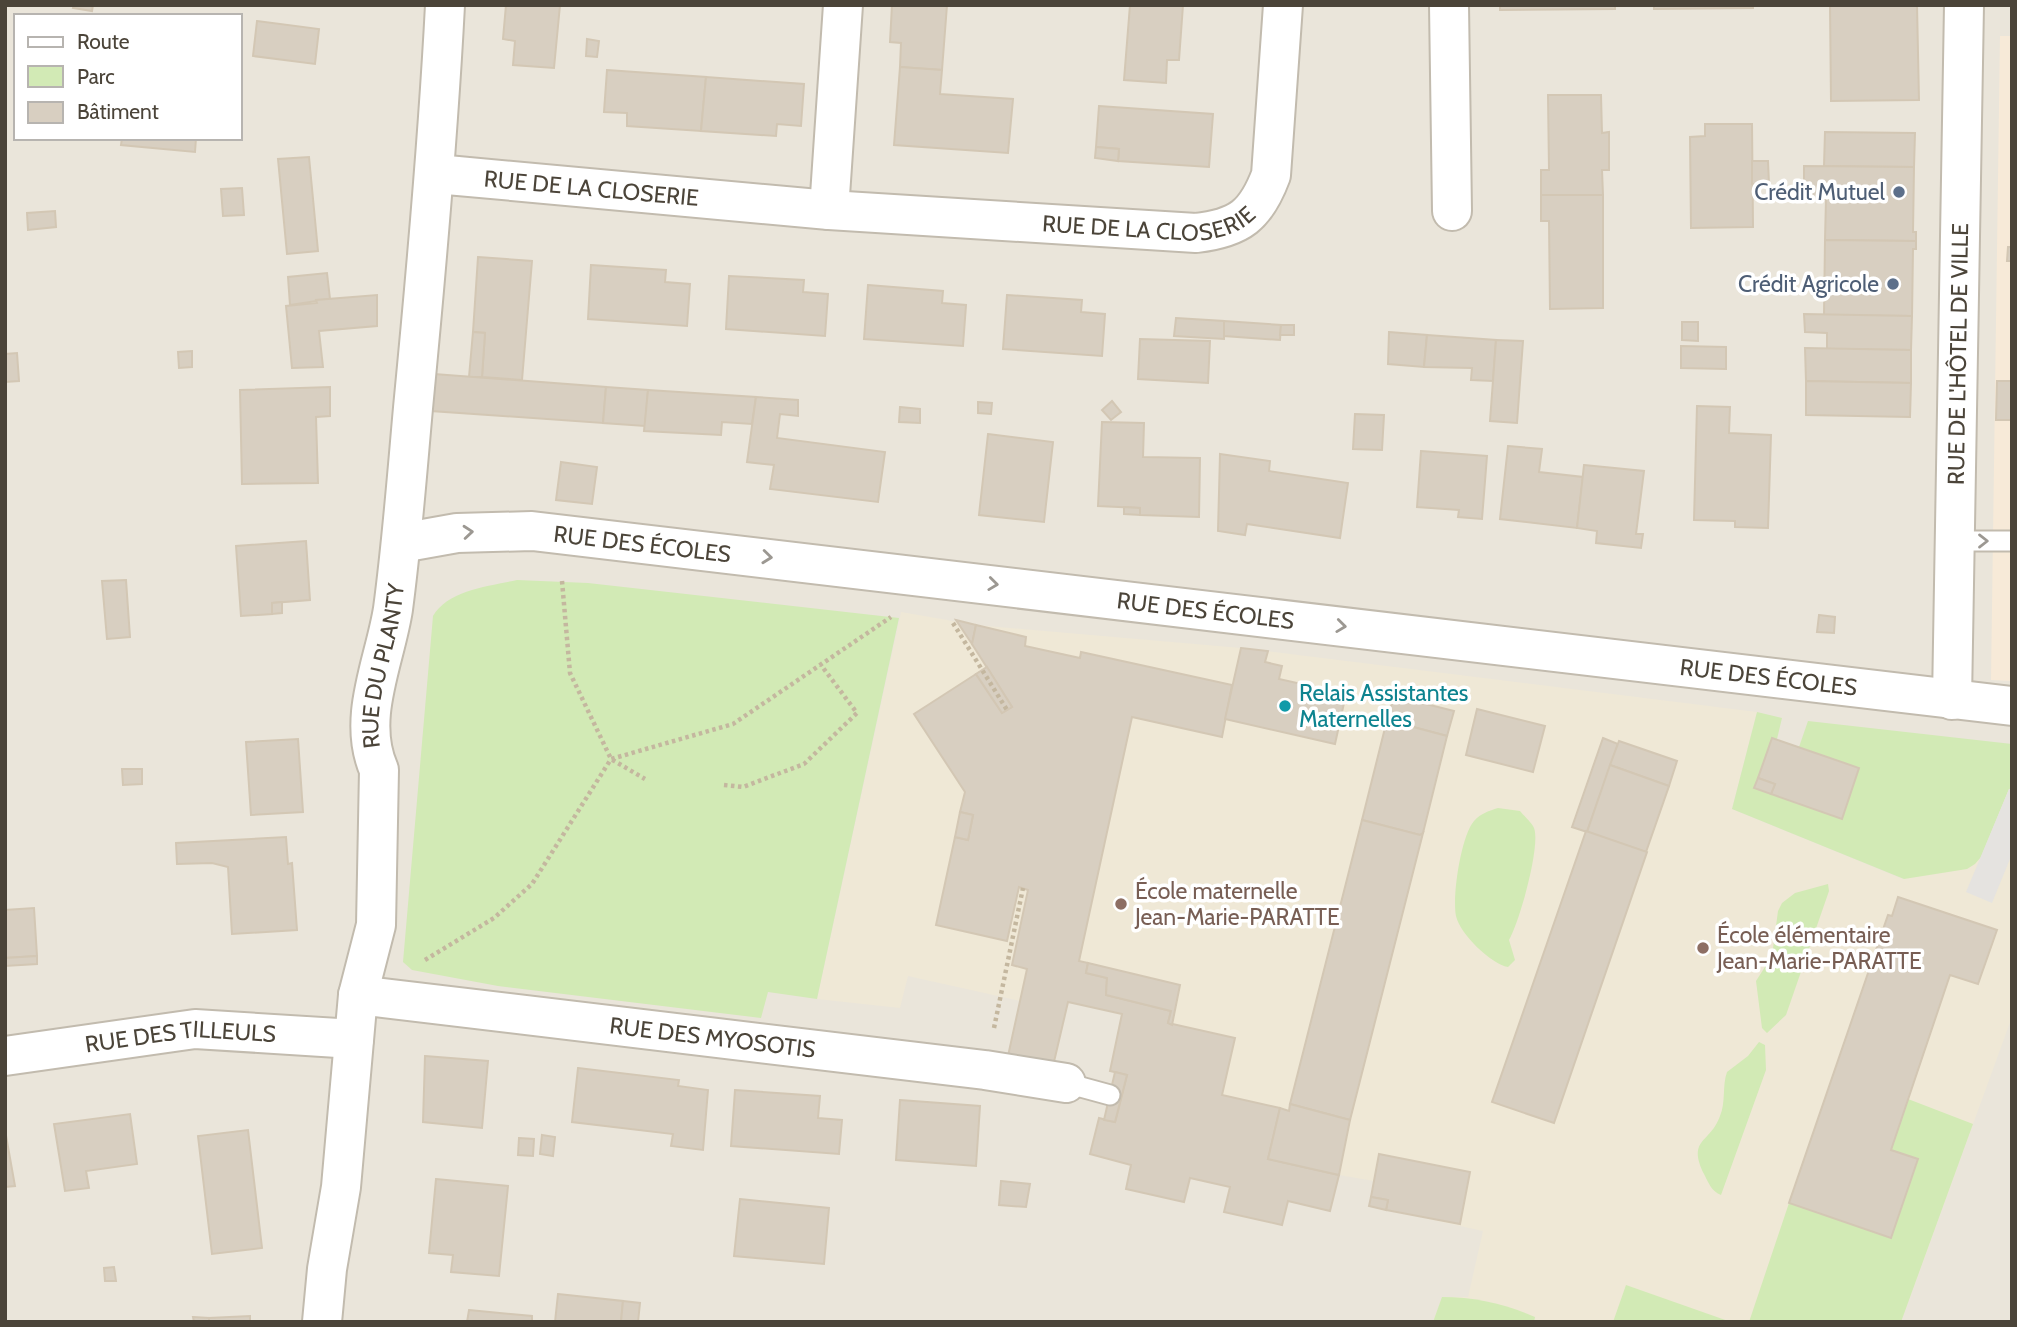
<svg xmlns="http://www.w3.org/2000/svg" width="2017" height="1327" viewBox="0 0 2017 1327" font-family="Cabin,sans-serif">
<rect width="100%" height="100%" fill="#f6f3ec"/>
<path fill="#eae5da" fill-rule="evenodd" d="M5,5h2007v1317h-2007zM16,16h224v122h-224z"/>
<path fill="#f7ead8" d="M2000,36h12v645l-21,-1z"/>
<path fill="#efe8d6" d="M901,612l75,13 265,23 516,64 -25,97 171,70 109,-135v273l-111,305h-468l9,-25h26l15,-66 -114,-25 5,-25 -35,-6 -9,36 -42,-10 -6,24 -58,-13 5,-25 -39,-9 -6,24 -58,-13 5,-24 -41,-11 9,-36 5,1 11,-46 -5,-2 12,-57 -54,-12 -15,64 -45,-10 12,-55 -112,-25 -8,32 -83,-9z"/>
<g fill="#d2eab5">
<path d="M517,580l71,3 311,35 -82,381 -49,-7 -7,26 -263,-32 -86,-16 -9,-8 30,-346c15,-26 57,-30 84,-36z"/>
<path d="M1757,712l25,6 -5,21 -5,-1 -17,50 87,31 17,-51 -60,-21 9,-26 204,23v46l-3,-1 -28,68 -6,7 -8,5 -63,10 -172,-70z"/>
<path d="M1498,808l22,3c4,5 12,12 14,17 7,18 -15,95 -25,112l6,20 -7,7c-17,-3 -48,-33 -52,-51 -4,-20 5,-80 18,-95 7,-8 15,-10 24,-13z"/>
<path d="M1828,884l1,7 -43,124 -19,18 -5,-5 -6,-47 16,-25 6,-45 4,-8 13,-10z"/>
<path d="M1759,1042l6,3 1,25 -45,125c-9,-3 -13,-13 -17,-21 -17,-36 6,-30 16,-58 6,-14 2,-30 7,-44l21,-16z"/>
<path d="M1908,1099l65,25 -72,198h-152l40,-119 102,35 27,-78 -27,-10z"/>
<path d="M1626,1285l105,37h-118z"/>
<path d="M1442,1297c33,0 64,7 93,20l-1,5h-101z"/>
</g>
<path fill="#e5e3e0" d="M2009,789l3,1v64l-20,49 -26,-11z"/>
<g fill="#d8cfc1" stroke="#d3c7b4" stroke-width="2">
<path d="M74,5h19l-1,6 -19,-3z"/>
<path d="M506,5h54l-6,63 -41,-3 2,-24 -12,-2z"/>
<path d="M892,5h55l-5,65 -42,-3 1,-24 -11,-1z"/>
<path d="M1130,5h53l-4,55h-12l-1,23 -42,-3z"/>
<path d="M1500,5h115v4l-115,1z"/>
<path d="M1654,5h99v3l-99,1z"/>
<path d="M1830,5h87l2,95 -88,1z"/>
<path d="M257,21l62,8 -4,35 -62,-8z"/>
<path d="M587,39l12,2 -2,16 -11,-1z"/>
<path d="M900,67l42,3 -2,24 73,5 -5,54 -114,-8z"/>
<path d="M607,70l99,7 -5,54 -74,-5v-13l-23,-1z"/>
<path d="M706,77l98,7 -3,42 -24,-2 -1,12 -75,-5z"/>
<path d="M1548,95h53l1,38 7,-1v38h-7l1,25h-62v-25h8z"/>
<path d="M1099,106l114,8 -4,53 -91,-6 1,-12 -23,-2z"/>
<path d="M1705,124h47l1,103 -62,1 -1,-91 15,-1z"/>
<path d="M1825,132l90,1 -1,34 -90,-1z"/>
<path d="M122,138h74l-1,14 -74,-7z"/>
<path d="M1096,147l23,2 -1,12 -23,-3z"/>
<path d="M309,157l9,94 -31,3 -9,-95z"/>
<path d="M1752,161h16l1,23h-17z"/>
<path d="M1804,166l110,1 -1,65h3v9l-91,-1 1,-41h-22z"/>
<path d="M242,188l2,27 -21,1 -2,-27z"/>
<path d="M1541,195h62v113l-53,1 -1,-88h-8z"/>
<path d="M55,211l1,16 -28,3 -1,-17z"/>
<path d="M1825,240l91,1v8h-3l-1,67 -88,-1z"/>
<path d="M2008,247h4v14h-5z"/>
<path d="M478,257l54,4 -10,119 -40,-3 3,-44 -12,-1z"/>
<path d="M591,265l75,5 -1,12 25,2 -3,42 -99,-7z"/>
<path d="M327,273l3,26 -40,6 -2,-28z"/>
<path d="M729,276l75,4 -1,12 25,2 -3,42 -99,-7z"/>
<path d="M868,285l75,6 -1,12 24,2 -3,41 -99,-7z"/>
<path d="M377,295v31l-58,5 4,36 -31,1 -6,-62 31,-3 -1,-3z"/>
<path d="M1007,295l75,5 -1,12 24,2 -3,42 -99,-7z"/>
<path d="M1804,314l108,2 -1,34 -84,-1v-16l-22,-1z"/>
<path d="M1176,318l48,3v18l-50,-3z"/>
<path d="M1224,321l57,4 -1,15 -56,-4z"/>
<path d="M1682,322h16v19l-16,-1z"/>
<path d="M1281,325h13v10h-14z"/>
<path d="M473,332l12,1 -3,44h-13z"/>
<path d="M1389,332l38,3 -3,32 -36,-3z"/>
<path d="M1427,335l69,5 -3,41 -22,-1 1,-12 -48,-1z"/>
<path d="M1140,339l70,2 -2,42 -70,-4z"/>
<path d="M1496,340l27,1 -6,82 -27,-2z"/>
<path d="M1681,346l45,1v22l-45,-1z"/>
<path d="M1805,348l106,2v33l-105,-2z"/>
<path d="M192,351v16l-13,1 -1,-16z"/>
<path d="M17,353l2,28 -14,1v-28z"/>
<path d="M434,374l172,13 -3,36 -172,-12z"/>
<path d="M1806,381l105,2 -1,34 -104,-2z"/>
<path d="M1997,381h15v39h-16z"/>
<path d="M330,387v29l-14,1 2,66 -76,1 -2,-94z"/>
<path d="M606,387l42,3 -3,36 -42,-3z"/>
<path d="M648,390l108,7 -4,27 -30,-2 -1,13 -77,-4z"/>
<path d="M756,397l42,3v16l-18,-2 -3,24 108,14 -7,50 -108,-13 4,-24 -27,-3z"/>
<path d="M1112,401l9,11 -10,8 -9,-10z"/>
<path d="M978,402l14,1 -1,11 -13,-1z"/>
<path d="M1697,406l33,1 -1,26 42,2 -3,93 -33,-1v-6l-41,-1z"/>
<path d="M900,407l20,2v14l-21,-1z"/>
<path d="M1355,414l29,1 -2,35 -29,-1z"/>
<path d="M1102,422l42,1 -1,34 57,1 -1,59 -59,-2v-7l-42,-2z"/>
<path d="M988,434l65,8 -9,80 -65,-7z"/>
<path d="M1508,446l34,3 -3,23 44,5 -6,51 -77,-9z"/>
<path d="M1421,451l66,5 -5,63 -24,-2 1,-7 -42,-3z"/>
<path d="M1220,454l50,7 -1,10 79,12 -8,55 -93,-14 -2,11 -27,-4z"/>
<path d="M561,462l36,5 -5,37 -36,-4z"/>
<path d="M1584,465l60,6 -8,63h7l-2,14 -45,-5 1,-12 -20,-3z"/>
<path d="M1124,507l16,1v7l-16,-1z"/>
<path d="M306,541l4,59 -38,3v11l-31,2 -5,-70z"/>
<path d="M126,580l4,57 -23,2 -5,-58z"/>
<path d="M282,602v11l-10,1v-11z"/>
<path d="M1819,615l16,2 -1,16 -17,-1z"/>
<path d="M956,620l20,5 -4,19z"/>
<path d="M976,625l50,12 -1,9 55,12 1,-6 151,33 -10,52 -90,-20 -53,244 9,2 -2,10 21,5 -1,17 65,16 -3,12 67,15 -13,57 58,13 -12,51 71,16 -9,36 -42,-10 -6,24 -58,-13 6,-25 -40,-9 -6,24 -58,-13 5,-24 -41,-11 9,-36 16,4 12,-47 -17,-4 12,-57 -54,-12 -15,64 -45,-10 19,-87 -15,-4 16,-75 -9,-3 -12,54 -71,-16 19,-88 13,3 5,-25 -13,-3 5,-20 -51,-78 62,-40 26,39 10,-6 -40,-63z"/>
<path d="M1241,648l27,3 -3,11 17,4 -3,13 67,15 -11,50 -110,-25z"/>
<path d="M987,667l25,40 -10,6 -26,-39z"/>
<path d="M1394,696l60,15 -7,25 -60,-16z"/>
<path d="M1477,709l68,17 -12,46 -67,-17z"/>
<path d="M1387,720l60,16 -24,97 -3,2 -58,-15z"/>
<path d="M1603,738l15,6 -31,88 -15,-5z"/>
<path d="M1772,738l87,30 -17,51 -71,-25 4,-10 -17,-6z"/>
<path d="M298,739l5,73 -52,3 -5,-73z"/>
<path d="M1619,741l58,20 -8,25 -59,-21z"/>
<path d="M1610,765l59,21 -23,66 -59,-20z"/>
<path d="M122,769h20v15l-19,1z"/>
<path d="M1758,778l17,6 -4,10 -17,-6z"/>
<path d="M960,812l13,3 -5,25 -13,-3z"/>
<path d="M1362,820l58,15 3,-2 -73,287 -60,-16z"/>
<path d="M1586,831l61,21 -93,271 -62,-21z"/>
<path d="M286,837l2,27 4,-1 5,67 -65,4 -4,-67 -16,-4 -35,1 -1,-21z"/>
<path d="M1898,897l99,33 -19,54 -28,-9 -59,175 27,9 -27,79 -102,-35 99,-288 4,1z"/>
<path d="M34,908l3,48 -32,2v-48z"/>
<path d="M37,956v8l-32,2v-8z"/>
<path d="M1088,963l92,22 -8,40 -4,-2 3,-12 -65,-16 1,-17 -21,-5z"/>
<path d="M425,1056l63,5 -6,67 -59,-6z"/>
<path d="M578,1068l101,12 -1,6 30,4 -5,60 -32,-4 2,-12 -101,-12z"/>
<path d="M1115,1072l12,3 -12,47 -11,-2z"/>
<path d="M735,1090l85,6 -2,22 24,2 -3,34 -108,-8z"/>
<path d="M900,1100l80,6 -4,60 -80,-6z"/>
<path d="M1290,1104l60,16 -11,55 -71,-16 12,-51 9,3z"/>
<path d="M130,1114l7,50 -51,7 3,17 -24,3 -11,-67z"/>
<path d="M5,1130l10,56 -10,1z"/>
<path d="M248,1130l14,118 -50,6 -14,-118z"/>
<path d="M542,1135l13,2 -2,19 -13,-2z"/>
<path d="M519,1138l15,1 -1,17 -15,-1z"/>
<path d="M1379,1154l91,18 -10,52 -74,-14 2,-10 -17,-3z"/>
<path d="M436,1179l72,7 -9,90 -48,-4 2,-17 -24,-2z"/>
<path d="M1001,1181l29,3 -4,23 -27,-2z"/>
<path d="M1371,1197l17,3 -2,10 -17,-4z"/>
<path d="M740,1199l89,9 -5,56 -90,-8z"/>
<path d="M114,1267l2,14h-11l-1,-13z"/>
<path d="M558,1294l65,7 -2,21h-66z"/>
<path d="M623,1301l17,2 -2,19h-17z"/>
<path d="M469,1310l63,6v6h-65z"/>
<path d="M250,1316v6h-41v-4z"/>
<path d="M193,1317l16,1v4h-15z"/>
</g>
<g fill="none" stroke-linecap="round" stroke-linejoin="round">
<g stroke="#c2bbae" stroke-width="23">
<g id="lane">
<path d="M1955,541h57"/>
<path d="M1066,1083l44,12"/>
</g>
</g>
<g stroke="#c2bbae" stroke-width="42">
<g id="street">
<path d="M1449,5l3,206"/>
<path id="s1" d="M436,174l393,36 367,23c44,-5 60,-18 75,-58l12,-170"/>
<path d="M829,210l14,-205"/>
<path id="s2" d="M401,543l56,-10 75,-2 1480,175"/>
<path id="s3" d="M1952,700l12,-695"/>
<path id="s4" d="M358,995l627,75 81,13"/>
<path id="s5" d="M5,1056l190,-27 159,10"/>
<path id="s6" d="M322,1322l5,-53 14,-82 17,-192 18,-70 3,-155c-23,-52 6,-109 14,-161 9,-67 14,-134 20,-201 13,-134 25,-268 32,-403"/>
</g>
</g>
<g stroke="#c4b79f" stroke-width="4.5" stroke-dasharray="3.5 3.5" stroke-linecap="butt">
<path d="M562,581l8,92 41,86 34,20"/>
<path d="M953,623l54,87"/>
<path d="M724,785l19,2 61,-23 53,-51 -36,-48"/>
<path d="M425,960l69,-42 38,-34 79,-125 122,-35 158,-107"/>
<path d="M994,1028l29,-140"/>
</g>
<use href="#lane" stroke="#fff" stroke-width="19"/>
<use href="#street" stroke="#fff" stroke-width="38"/>
</g>
<defs><path id="oneway-chevron" d="M-2-3.5L2.5 0L-2 3.5" fill="none" stroke-width="1.6" stroke-linecap="round" stroke-linejoin="round" transform="scale(1.75)"/></defs>
<g stroke="#9c9892">
<use href="#oneway-chevron" transform="translate(468 532) rotate(-5)"/>
<use href="#oneway-chevron" transform="translate(1983 541)"/>
<use href="#oneway-chevron" transform="translate(767 557) rotate(6)"/>
<use href="#oneway-chevron" transform="translate(993 584) rotate(7)"/>
<use href="#oneway-chevron" transform="translate(1341 626) rotate(7)"/>
</g>
<g fill="#5c6f8a" stroke="#fff" stroke-width="2.5">
<circle cx="1899" cy="192" r="7"/>
<circle cx="1893" cy="284" r="7"/>
</g>
<circle fill="#0f9aa8" stroke="#fff" stroke-width="2.5" cx="1285" cy="706" r="7"/>
<g fill="#8d6e63" stroke="#fff" stroke-width="2.5">
<circle cx="1121" cy="904" r="7"/>
<circle cx="1703" cy="948" r="7"/>
</g>
<g text-anchor="middle" dominant-baseline="central" stroke-width="7" stroke-linejoin="round" paint-order="stroke">
<g font-size="23" fill="#4b4439" stroke="#fff">
<text stroke="none"><textPath href="#s1" startOffset="156">RUE DE LA CLOSERIE</textPath></text>
<text stroke="none"><textPath href="#s1" startOffset="716">RUE DE LA CLOSERIE</textPath></text>
<text stroke="none"><textPath href="#s3" startOffset="346">RUE DE L'HÔTEL DE VILLE</textPath></text>
<text stroke="none"><textPath href="#s2" startOffset="243">RUE DES ÉCOLES</textPath></text>
<text stroke="none"><textPath href="#s2" startOffset="810">RUE DES ÉCOLES</textPath></text>
<text stroke="none"><textPath href="#s6" startOffset="663">RUE DU PLANTY</textPath></text>
<text stroke="none"><textPath href="#s2" startOffset="1377">RUE DES ÉCOLES</textPath></text>
<text stroke="none"><textPath href="#s4" startOffset="357">RUE DES MYOSOTIS</textPath></text>
<text stroke="none"><textPath href="#s5" startOffset="177">RUE DES TILLEULS</textPath></text>
</g>
<g font-size="23" fill="#4e5e75" stroke="#fff" text-anchor="end">
<text x="1885" y="192">Crédit Mutuel</text>
<text x="1879" y="284">Crédit Agricole</text>
</g>
<g font-size="23" fill="#0d838f" stroke="#fff" text-anchor="start">
<text x="1299" y="693">Relais Assistantes<tspan x="1299" dy="26">Maternelles</tspan></text>
</g>
<g font-size="23" fill="#785e54" stroke="#fff" text-anchor="start">
<text x="1135" y="891">École maternelle<tspan x="1135" dy="26">Jean-Marie-PARATTE</tspan></text>
<text x="1717" y="935">École élémentaire<tspan x="1717" dy="26">Jean-Marie-PARATTE</tspan></text>
</g>
</g>
<rect width="2017" height="1327" fill="none" stroke="#4b4439" stroke-width="14"/>
<rect x="14" y="14" width="228" height="126" fill="#ffffff" stroke="#b7b4b0" stroke-width="2"/>
<rect x="28" y="37" width="35" height="10" fill="#ffffff" stroke="#b7b4b0" stroke-width="2"/>
<text x="77" y="49" font-size="21" fill="#4b4439">Route</text>
<rect x="28" y="66" width="35" height="21" fill="#d2eab5" stroke="#b7b4b0" stroke-width="2"/>
<text x="77" y="84" font-size="21" fill="#4b4439">Parc</text>
<rect x="28" y="102" width="35" height="21" fill="#d8cfc1" stroke="#b7b4b0" stroke-width="2"/>
<text x="77" y="119" font-size="21" fill="#4b4439">Bâtiment</text>
</svg>
